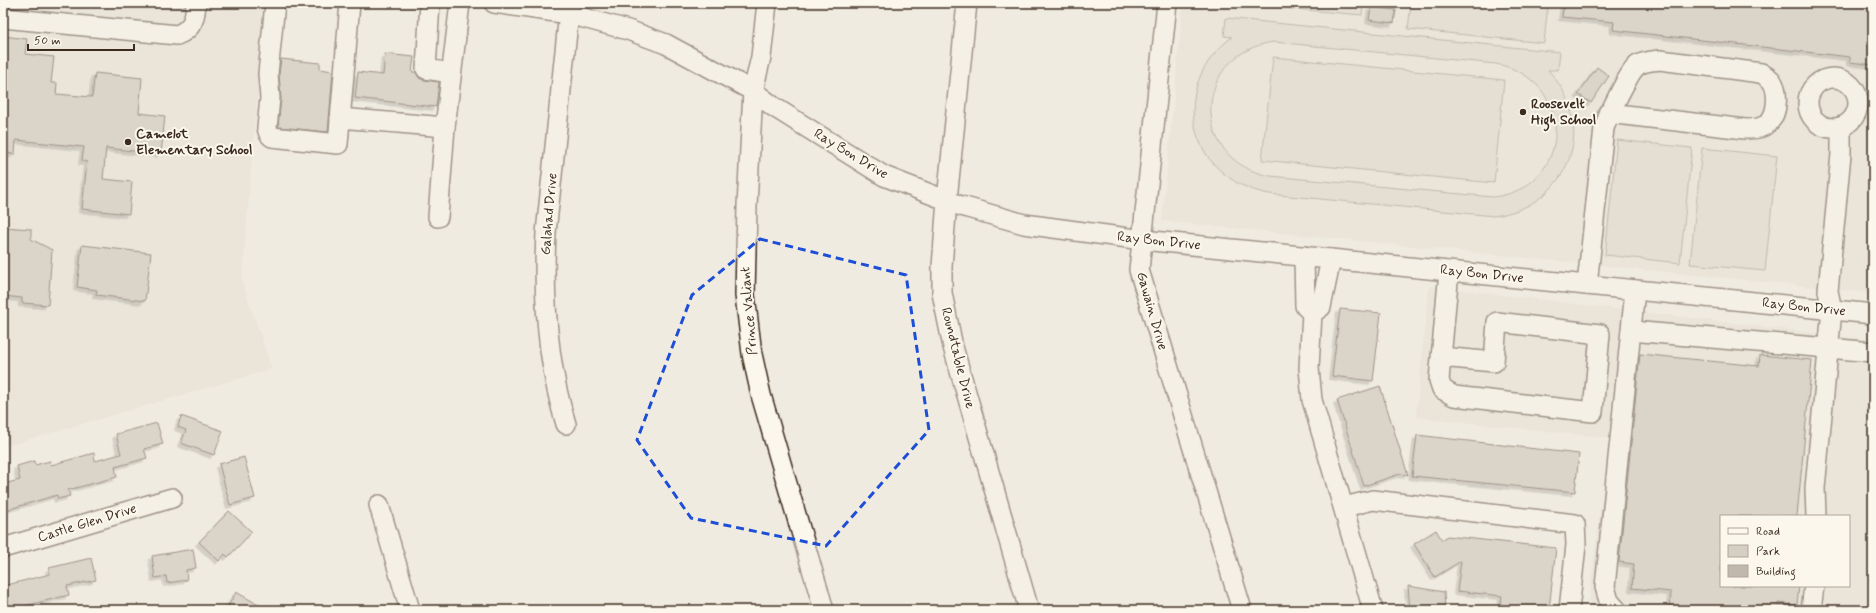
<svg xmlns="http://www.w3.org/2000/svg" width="1876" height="613" viewBox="0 0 1876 613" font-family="Mynerve,sans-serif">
<defs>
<filter id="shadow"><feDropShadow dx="-3.5" dy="3.5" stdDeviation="0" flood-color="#0004"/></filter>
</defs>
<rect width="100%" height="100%" fill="#f0ebe0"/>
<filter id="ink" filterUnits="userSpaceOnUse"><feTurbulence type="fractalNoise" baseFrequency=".025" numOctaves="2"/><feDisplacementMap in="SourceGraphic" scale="8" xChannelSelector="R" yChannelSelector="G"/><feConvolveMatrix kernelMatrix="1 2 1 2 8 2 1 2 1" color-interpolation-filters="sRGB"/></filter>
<g filter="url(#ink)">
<g fill="#e2dcd1" fill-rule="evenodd">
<path d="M3,3h262l-23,278 30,88 -269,78z"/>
<path d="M1183,3h690v290l-711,-72z"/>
<path d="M1429,286l444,54v270h-285l21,-172 -193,-21zM1721,516h128v70h-128z"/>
</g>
<g fill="#d5cec3" stroke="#887c70" fill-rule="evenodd">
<path d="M1226,3h137l-1,12z"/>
<path d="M1411,3h137l-4,40 -136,-14z"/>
<path d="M1226,18l334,34 -2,18h-10c52,56 21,136 -54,146l-225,-22c-81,-15 -103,-107 -37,-157l-8,-1zM1274,42l222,22c81,15 78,124 -3,133l-223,-21c-81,-15 -78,-123 4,-134z"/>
<path d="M1273,57l231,23 -10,103 -232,-23z"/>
<path d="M1617,140l75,8 -12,115 -75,-8z"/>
<path d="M1702,148l75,8 -12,115 -75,-7z"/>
</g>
<g fill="#c0b8ad" stroke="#3b2a1e" filter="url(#shadow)">
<path d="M1564,3h309v62l-23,-3v-5l-237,-27 1,-8 -52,-5z"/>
<path d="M1371,7l25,3 -2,13 -25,-3z"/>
<path d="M3,36l24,3 -2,15 29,3 -3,26h6l-1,11 36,3 3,-24 47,5 -3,35 26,3 -4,38 -55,-6 -3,31 29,3 -3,32 -47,-5 5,-47 -5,-1 2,-14 -68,-7 -1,14 -12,-1z"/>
<path d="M385,54l29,3 -2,15h4l3,6 5,2 15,2 -3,25 -81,-9 3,-26 25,3z"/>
<path d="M281,59l39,4v6l13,2 -5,61 -50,-5 3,-28 -2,-25z"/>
<path d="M1597,67l12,9 -18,27 -13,-9z"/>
<path d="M3,227l28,2v10l21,11 -4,55 -26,-2v-5l-19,-2z"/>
<path d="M82,245l69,8 -6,48 -49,-6 1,-5 -20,-3z"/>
<path d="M1340,309l41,4 -8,68 -41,-5z"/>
<path d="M1640,354l119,12 1,-11 52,5 -15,156h-76v70h78l-2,19 -19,-2 -1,7h-107l1,-18 -39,-4 2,-24 -15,-2z"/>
<path d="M1380,386l28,89 -8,-1 -36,12 -27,-86z"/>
<path d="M181,416l42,15 -9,24 -33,-12 5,-13 -8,-3z"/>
<path d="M157,423l6,21 -19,5 3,9 -32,9 2,10 -49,13 2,6 -12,3 -1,-4 -54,16v-27l17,-4 -3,-14 17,-5 1,4 15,-4 1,4 43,-12 1,8 26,-7 -5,-20z"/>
<path d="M1417,435l162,19 -4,38 -163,-16z"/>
<path d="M244,457l11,41 -25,7 -11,-41z"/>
<path d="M229,511l23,21 -24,25 -3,-3 -6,7 -20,-19z"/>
<path d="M1436,530l6,10 5,-4 109,12 -7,62h-49l2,-14 -45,-5 4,-30 -26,16 -21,-33z"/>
<path d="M193,549l3,19 -10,2 1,10 -20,3 -1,-7 -11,2 -3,-22z"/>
<path d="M91,558l5,22 -29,6 2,9 -61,15 -5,-24 47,-12 -1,-6z"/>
<path d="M1408,586l36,6 1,18h-35z"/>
<path d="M236,592l32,18h-42z"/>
</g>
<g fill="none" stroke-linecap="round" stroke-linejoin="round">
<g stroke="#3b2a1e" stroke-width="22">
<g id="minor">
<path d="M275,3l-7,71 2,24 -3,30 2,6 3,3 66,7 12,-141"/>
<path d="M430,3l-4,66 25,4"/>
<path d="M494,3l75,11 59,16 38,14 87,47 21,16 110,69 77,30 63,18 119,16 730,74"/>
<path d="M767,3l-6,54 -8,34 -6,115 -2,89 7,59 9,41 63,215"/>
<path d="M967,3l-20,197 -5,67v26l11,54 76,263"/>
<path d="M1167,3l-28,267 103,340"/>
<path d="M3,18l174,17c16,-6 18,-17 19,-32"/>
<circle cx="1833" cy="103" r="25"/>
<path d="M340,118l105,9"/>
<path d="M438,217l7,-90 15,-124"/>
<path d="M1304,256l1,50 7,7"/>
<path d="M1331,259l-10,48 -9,6 -3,55 3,32 61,210"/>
<path d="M1587,285l17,-157c4,-12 25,-57 34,-63 7,-4 14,-4 22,-5l101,13c3,2 7,4 10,7 8,10 7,33 -2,42 -7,7 -15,7 -24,7l-137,-16"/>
<path d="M1631,331l242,21"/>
<path d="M1441,357l53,5 3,-40 103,12 -7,78 -139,-16 -12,-7 -3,-9 10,-109"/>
<path d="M566,424c-19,-61 -23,-127 -20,-191l24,-230"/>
<path d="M379,505l31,105"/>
<path d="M1344,507l29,-7 202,24 1,21 -7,65"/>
<path d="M1816,516l-1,-28 17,-178 -4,-19 13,-137v-27"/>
<path d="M3,548l169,-50"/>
<path d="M1617,610l-8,-9 -4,-14 30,-297"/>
<path d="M1811,610l3,-24"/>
</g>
</g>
<use href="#minor" stroke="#fbf7ec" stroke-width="19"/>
</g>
</g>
<path d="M0 0H1876V613H0ZM760,239l146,36 23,155 -103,116 -135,-28 -54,-78 55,-145z" fill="#f0ebe0" fill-opacity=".55" fill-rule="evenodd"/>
<path fill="none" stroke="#1d4ed8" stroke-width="3" stroke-dasharray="8 5" stroke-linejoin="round" d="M760,239l146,36 23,155 -103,116 -135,-28 -54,-78 55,-145z"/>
<g fill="#3b2a1e" stroke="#fbf7ec" stroke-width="1.5">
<circle cx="1523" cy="112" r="4"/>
<circle cx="128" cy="142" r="4"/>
</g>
<g text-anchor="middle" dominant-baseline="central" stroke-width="4" stroke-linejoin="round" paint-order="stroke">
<g font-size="14" font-weight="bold" fill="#3b2a1e" stroke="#fbf7ec" text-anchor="start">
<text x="1531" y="104">Roosevelt<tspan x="1531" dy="16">High School</tspan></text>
<text x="136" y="134">Camelot<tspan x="136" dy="16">Elementary School</tspan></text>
</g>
<g font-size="14" fill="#3b2a1e" stroke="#fbf7ec">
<text transform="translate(851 154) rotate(31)">Ray Bon Drive</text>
<text transform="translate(549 214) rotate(-85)">Galahad Drive</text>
<text transform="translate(1159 241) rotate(6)">Ray Bon Drive</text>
<text transform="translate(1482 274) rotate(6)">Ray Bon Drive</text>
<text transform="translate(1804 307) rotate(6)">Ray Bon Drive</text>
<text transform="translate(749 311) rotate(-95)">Prince Valiant</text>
<text transform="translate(1152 311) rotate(74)">Gawain Drive</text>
<text transform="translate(958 358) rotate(76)">Roundtable Drive</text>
<text transform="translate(87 523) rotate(-17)">Castle Glen Drive</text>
</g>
</g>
<rect width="1876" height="613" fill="none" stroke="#fbf7ec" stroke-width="16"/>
<rect x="8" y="8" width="1860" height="597" fill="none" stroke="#3b2a1e" stroke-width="1.5" filter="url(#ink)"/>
<rect x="1720" y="515" width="130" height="72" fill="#fbf7ec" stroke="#aea59a"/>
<rect x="1728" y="528" width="20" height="6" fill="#fbf7ec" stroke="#aea59a"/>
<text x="1756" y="535" font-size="12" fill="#3b2a1e">Road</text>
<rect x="1728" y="545" width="20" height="12" fill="#d5cec3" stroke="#aea59a"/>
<text x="1756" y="555" font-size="12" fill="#3b2a1e">Park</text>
<rect x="1728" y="565" width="20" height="12" fill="#c0b8ad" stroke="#aea59a"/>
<text x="1756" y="575" font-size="12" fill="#3b2a1e">Building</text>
<path d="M28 44v6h106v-6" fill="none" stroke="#3b2a1e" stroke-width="2"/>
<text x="34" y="44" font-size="12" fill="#3b2a1e" stroke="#fbf7ec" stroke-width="3" paint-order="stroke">50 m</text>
</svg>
